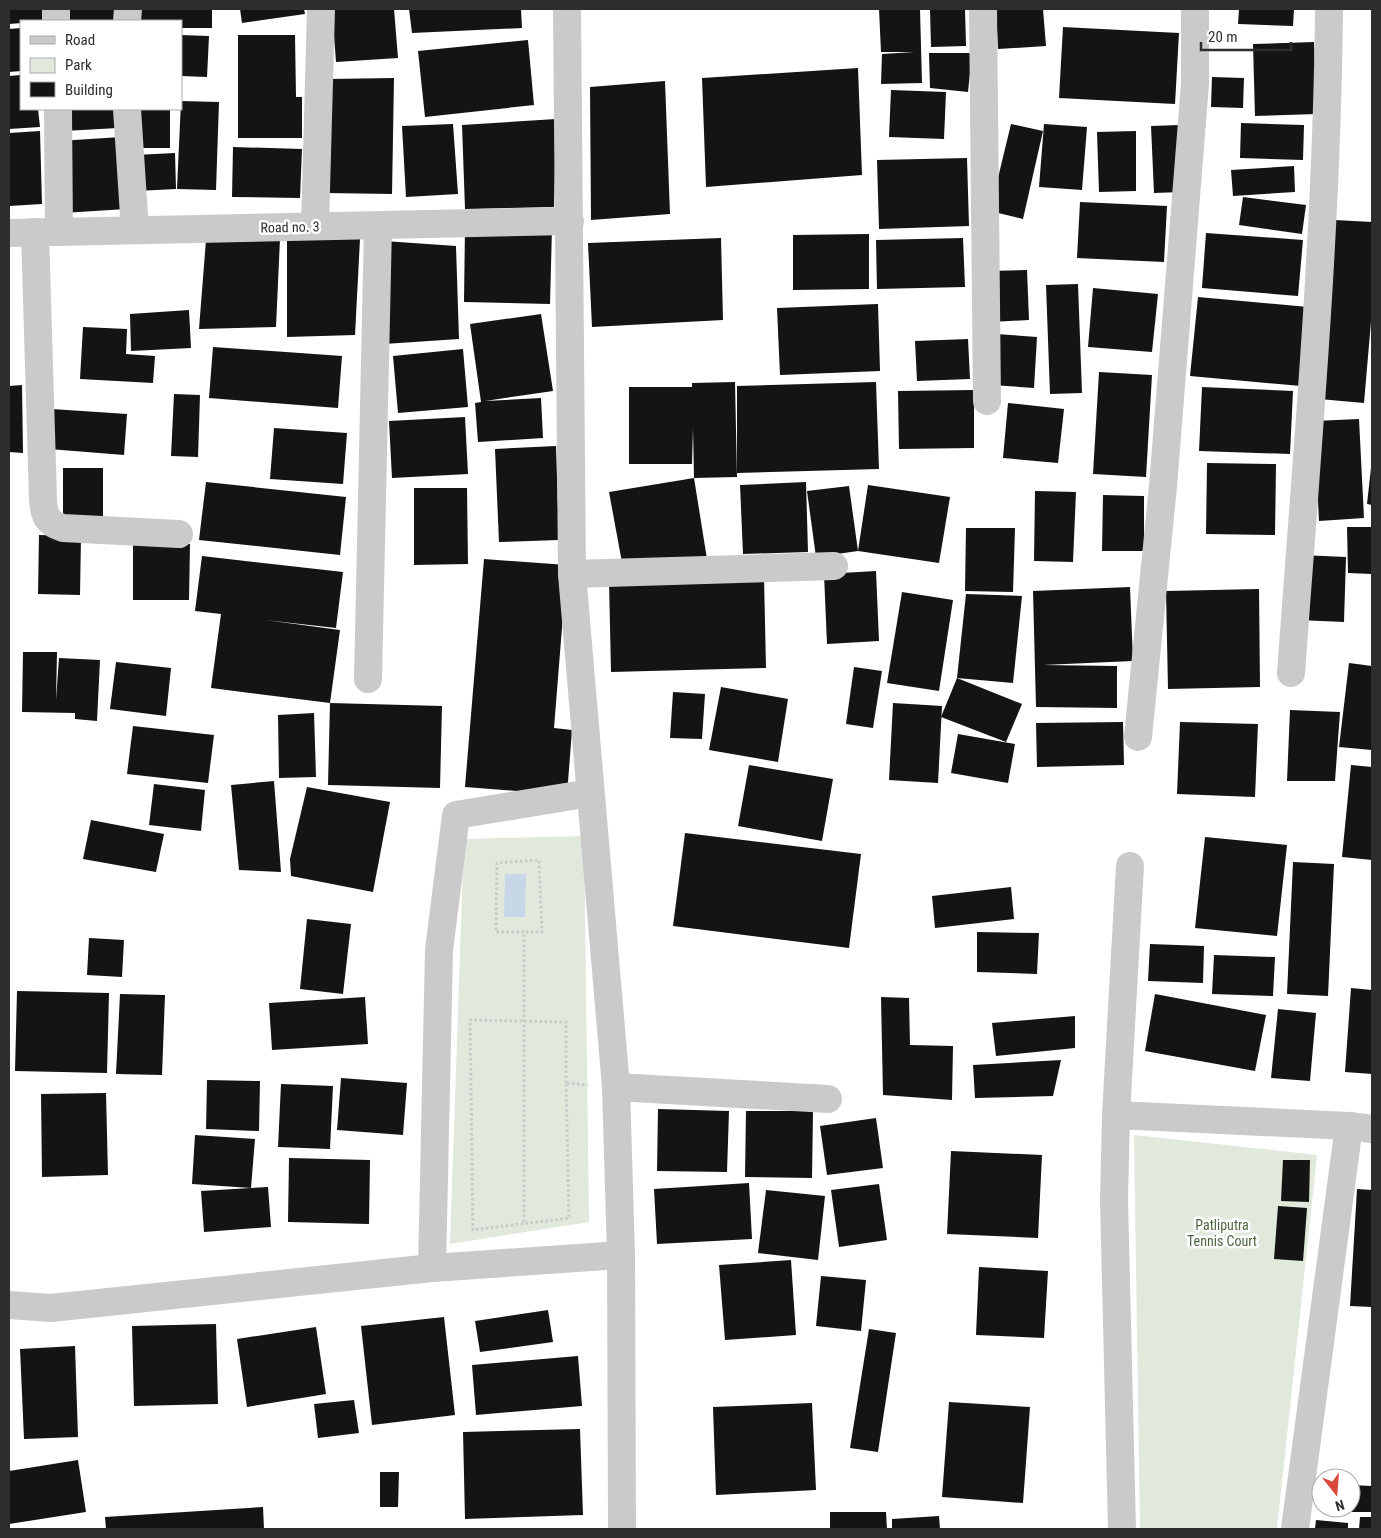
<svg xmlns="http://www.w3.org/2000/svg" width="1381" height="1538" viewBox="0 0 1381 1538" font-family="'Roboto Condensed',sans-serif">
<rect width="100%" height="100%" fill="#fff"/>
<g fill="#e0e9db">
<path d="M584,836l5,386 -139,22 14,-405z"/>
<path d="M1134,1135l183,20 -40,374h-137z"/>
</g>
<path fill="#c8d7e8" d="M505,874h21l-1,43h-21z"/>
<g fill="#141414">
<path d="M9,9h37l1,12 -38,3z"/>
<path d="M63,9h56l-1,12h-56z"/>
<path d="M137,9h75v19h-31v-7h-44z"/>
<path d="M240,9h64l1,5 -63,9z"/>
<path d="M332,9h62l4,49 -62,4z"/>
<path d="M409,9h112l1,19 -110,5z"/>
<path d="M879,9h41l2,74 -41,1 1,-30 32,-2h-33z"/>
<path d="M930,9h35l1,37 -35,1z"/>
<path d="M996,9h47l3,37 -48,3z"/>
<path d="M1239,9h55l-1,17 -55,-2z"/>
<path d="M1063,27l116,6 -4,71 -116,-6z"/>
<path d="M21,28v43l-12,1v-43z"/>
<path d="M181,35l28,1 -2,41 -26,-1z"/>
<path d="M238,35h57l1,62h6v41h-64z"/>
<path d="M528,40l6,65 -109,12 -7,-66z"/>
<path d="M1314,42l3,72 -62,2 -2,-72z"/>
<path d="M929,53h43l-4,39 -38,-4z"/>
<path d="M858,68l4,107 -156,12 -4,-109z"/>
<path d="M21,75v34h17l2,18 -31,2v-53z"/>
<path d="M1212,77l32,1 -1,30 -32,-1z"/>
<path d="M394,78l-2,116 -66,-1 2,-114z"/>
<path d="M665,81l5,133 -79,6 -1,-133z"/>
<path d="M891,90l55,2 -2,47 -55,-2z"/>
<path d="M181,101l38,1 -3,88 -39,-1z"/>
<path d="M62,109h54l2,19 -54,3z"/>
<rect x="131" y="109" width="39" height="39"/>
<path d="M556,119l-2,88 -89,2 -3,-84z"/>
<path d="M1241,123l63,2 -1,35 -63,-2z"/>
<path d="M453,124l5,70 -52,3 -4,-71z"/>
<path d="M1011,124l32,7 -20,88 -33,-8z"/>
<path d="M1044,124l43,3 -5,63 -43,-3z"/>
<path d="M1179,125l3,67 -28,1 -3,-67z"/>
<path d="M40,131l2,73 -33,2v-73z"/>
<path d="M1136,131v60l-37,1 -2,-60z"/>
<path d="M121,137l5,72 -63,4 -4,-72z"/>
<path d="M233,147l69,2 -2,49 -68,-1z"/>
<path d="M175,153l1,36 -39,2 -2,-36z"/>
<path d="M967,158l2,68 -90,3 -2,-69z"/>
<path d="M1294,166l1,26 -62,4 -2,-26z"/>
<path d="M1243,197l63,8 -4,29 -63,-9z"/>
<path d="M1080,202l87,4 -3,56 -87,-4z"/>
<path d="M1335,220l37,2v88l-8,93 -45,-4z"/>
<path d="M465,227l87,1 -2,76 -86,-2z"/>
<path d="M1206,233l97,7 -5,56 -96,-8z"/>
<path d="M869,234v55l-76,1v-55z"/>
<path d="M721,238l2,82 -131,7 -4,-84z"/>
<path d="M963,238l2,49 -88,2 -1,-49z"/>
<path d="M280,239l-4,88 -77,2 7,-89z"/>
<path d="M287,239h73l-5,96 -68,2z"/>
<path d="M384,241l72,5 3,93 -75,5z"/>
<path d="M1027,270l2,50 -38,2 -2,-51z"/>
<path d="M1078,284l4,109 -32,1 -4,-109z"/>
<path d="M1093,288l65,6 -6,58 -64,-5z"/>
<path d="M1198,297l110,10 -7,79 -111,-10z"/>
<path d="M878,304l2,67 -100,4 -3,-67z"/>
<path d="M189,310l2,38 -60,3 -1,-37z"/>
<path d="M541,314l12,77 -68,10 56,-3 2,40 -65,4 -3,-39 6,-1 -11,-78z"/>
<path d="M83,327l44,2 -1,25 29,2 -2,27 -73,-4z"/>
<path d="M996,334l41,3 -3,51 -42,-3z"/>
<path d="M968,339l2,40 -53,2 -2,-40z"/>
<path d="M213,347l129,9 -4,52 -129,-10z"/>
<path d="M463,349l5,58 -70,6 -5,-57z"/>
<path d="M1099,372l53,3 -6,102 -53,-3z"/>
<path d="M735,382l2,95 -43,1 -1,-50 -1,36h-63v-77h63v-4z"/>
<path d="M876,382l3,87 -142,4v-87z"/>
<path d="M22,385l1,68 -14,-1v-66z"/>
<path d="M1202,387l91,4 -3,63 -91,-3z"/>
<path d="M974,390v58l-75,1 -1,-58z"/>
<path d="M174,394l26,1 -2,62 -27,-1z"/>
<path d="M1008,403l56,6 -6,54 -55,-5z"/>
<path d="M52,409l75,5 -3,41 -75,-6z"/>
<path d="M465,417l3,57 -76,4 -3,-57z"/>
<path d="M1359,419l5,99 -45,3 -5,-100z"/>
<path d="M274,428l73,5 -4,51 -73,-5z"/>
<path d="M556,446l3,94 -60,2 -4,-93z"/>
<path d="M1207,463l69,1 -1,71 -69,-1z"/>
<path d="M63,468h40v51l-40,1z"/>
<path d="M1371,468l1,1v36l-5,-1z"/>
<path d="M694,478l13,81 -84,9 -14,-76z"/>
<path d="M206,482l140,15 -6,58 -141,-15z"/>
<path d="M806,482l2,70 -65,2 -3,-69z"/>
<path d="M868,485l82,12 -11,66 -81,-12z"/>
<path d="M849,486l9,65 -42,6 -9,-66z"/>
<path d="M414,488h53l1,76 -54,1z"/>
<path d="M1035,491l41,1 -3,70 -39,-1z"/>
<path d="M1103,495l41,1v55h-42z"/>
<path d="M1347,527h25v47l-24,-1z"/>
<path d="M966,528h49l-2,64 -48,-1z"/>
<path d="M39,535l42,1 -1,59 -42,-1z"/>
<path d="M133,544h57l-1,56h-56z"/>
<path d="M1301,555l45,2 -2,65 -46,-2z"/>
<path d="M202,556l141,16 -7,56 -71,-8 75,10 -10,73 -119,-15 10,-74 -26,-3z"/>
<path d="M484,559l83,6 -13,163 18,2 -5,65 -102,-8z"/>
<path d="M876,571l3,70 -52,3 -3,-70z"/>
<path d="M764,577l2,91 -155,4 -2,-91z"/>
<path d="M1130,587l3,74 -90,4 74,1v42l-81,-1 -3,-116z"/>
<path d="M1259,589l1,98 -92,2 -2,-98z"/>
<path d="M902,592l51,8 -14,91 -52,-8z"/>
<path d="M966,594l56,2 -9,87 -56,-5z"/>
<path d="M23,652h34l-1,48 3,-42 41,2 -3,61 -22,-2v-6l-53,-1z"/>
<path d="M116,662l55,6 -5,48 -56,-7z"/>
<path d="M1349,663l23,3v84l-33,-3z"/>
<path d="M854,667l28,4 -9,57 -27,-4z"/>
<path d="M957,678l65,26 -16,38 -65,-25z"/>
<path d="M721,687l67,12 -10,63 -69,-12z"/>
<path d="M673,692l32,2 -3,45 -32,-1z"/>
<path d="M330,703l112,3 -2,82 -112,-3z"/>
<path d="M893,703l49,3 -4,77 -49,-3z"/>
<path d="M1290,710l50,2 -5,69h-48z"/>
<path d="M314,713l2,64 -37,1 -1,-63z"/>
<path d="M1123,722l1,43 -87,2 -1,-44z"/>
<path d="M1180,722l78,2 -3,73 -78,-3z"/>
<path d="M133,726l81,9 -6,48 -81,-9z"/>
<path d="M958,734l57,10 -7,39 -57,-10z"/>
<path d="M749,765l84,14 -11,62 -84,-15z"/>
<path d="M1351,765l21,2v93l-30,-3z"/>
<path d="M274,781l7,91 -42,-2 -8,-85z"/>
<path d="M154,784l51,6 -4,41 -52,-6z"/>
<path d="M307,787l83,15 -17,90 -82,-16 -1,-17z"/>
<path d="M91,820l73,14 -8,38 -73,-13z"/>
<path d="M685,833l176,21 -12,94 -176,-22z"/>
<path d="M1205,837l82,8 -10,91 -82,-8z"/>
<path d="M1293,862l41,2 -6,132 -41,-2z"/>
<path d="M1011,887l3,32 -79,9 -3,-32z"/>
<path d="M307,919l44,5 -8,70 -43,-5z"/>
<path d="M977,932l62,1 -2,41 -60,-2z"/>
<path d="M89,938l35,2 -2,37 -35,-2z"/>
<path d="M1150,944l54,2 -1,37 -55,-2z"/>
<path d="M1214,955l61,2 -2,39 -61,-2z"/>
<path d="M1351,988l21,2v84l-27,-2z"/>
<path d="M17,991l92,2 -2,80 -92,-2z"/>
<path d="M120,994l45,1 -3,80 -46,-1z"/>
<path d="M1155,994l111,21 -11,56 -110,-20z"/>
<path d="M365,997l3,47 -96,6 -3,-47z"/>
<path d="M881,997l28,1 1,47 43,1 -1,54 -69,-5z"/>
<path d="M1278,1009l38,4 -6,68 -39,-3z"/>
<path d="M1075,1016v32l-79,8 -4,-33z"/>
<path d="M1061,1060l-8,36 -78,2 -2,-33z"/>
<path d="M341,1078l66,5 -4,52 -66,-5z"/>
<path d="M207,1080l53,1 -1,50 -53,-2z"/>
<path d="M281,1084l52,2 -3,63 -52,-2z"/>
<path d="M106,1093l2,82 -66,2 -1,-83z"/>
<path d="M658,1109l71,2 -2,61 -70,-1z"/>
<path d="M746,1111h67l-1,67 -67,-1z"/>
<path d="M876,1118l7,50 -56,7 -7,-49z"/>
<path d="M195,1135l60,4 -4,49 17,-1 3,40 -67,5 -3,-41 50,-3 -59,-4z"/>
<path d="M951,1151l91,4 -4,83 -91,-4z"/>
<path d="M289,1158l81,2 -1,64 -81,-2z"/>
<path d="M1283,1160h27l-1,42 -28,-1z"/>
<path d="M749,1183l3,56 -95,5 -3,-55z"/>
<path d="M879,1184l8,56 -48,7 -8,-57z"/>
<path d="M1357,1189l15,1v117l-22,-1z"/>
<path d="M766,1190l59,6 -7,64 -60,-7z"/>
<path d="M1278,1206l29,2 -4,53 -29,-2z"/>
<path d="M791,1260l5,75 -71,5 -6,-75z"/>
<path d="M979,1267l69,4 -4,67 -68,-3z"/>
<path d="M821,1276l45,4 -5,51 -45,-5z"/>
<path d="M548,1310l5,32 -73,10 -5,-31z"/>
<path d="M444,1317l11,98 -83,10 -11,-99z"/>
<path d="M216,1324l2,80 -84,2 -2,-80z"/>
<path d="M316,1327l10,67 -79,13 -10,-68z"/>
<path d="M869,1329l27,4 -18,119 -28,-4z"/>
<path d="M75,1346l3,91 -54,2 -4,-90z"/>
<path d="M578,1356l4,50 -106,9 -4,-50z"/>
<path d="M354,1400l5,33 -41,5 -4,-34z"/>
<path d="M949,1402l81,5 -7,96 -81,-6z"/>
<path d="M812,1403l4,87 -100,5 -3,-88z"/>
<path d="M580,1429l3,86 -118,4 -2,-87z"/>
<path d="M78,1460l8,52 -77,12v-53z"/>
<path d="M380,1472h19l-1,35h-18z"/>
<path d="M1351,1485l21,1v26h-51v-4h30z"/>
<path d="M263,1507l1,22h-158l-1,-12z"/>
<path d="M830,1512h56l1,17h-57z"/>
<path d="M939,1516l1,13h-48v-10z"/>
<path d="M1360,1517h12v12h-13z"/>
<path d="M1316,1520l32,3v6h-33z"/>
</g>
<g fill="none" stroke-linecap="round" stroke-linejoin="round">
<g stroke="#cacaca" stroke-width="3" stroke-dasharray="2.5 2.5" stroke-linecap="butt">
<path d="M566,1083v-61l-96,-2 3,210 96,-12 -3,-135 22,2"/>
<path d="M524,1222v-290h-28l1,-69 42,-3 3,72h-18"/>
</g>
<g stroke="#cacaca" stroke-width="28">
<path d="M56,9v12"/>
<path d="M567,9l5,565 44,513 5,168 1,274"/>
<path d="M983,9l4,392"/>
<path d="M127,21l1,-12"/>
<path d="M58,109l1,123"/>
<path d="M127,109l8,121"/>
<path d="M315,226l6,-217"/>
<path d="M35,232l8,267c1,17 4,24 20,29l116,6"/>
<path d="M9,233l561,-12"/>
<path d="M572,574l262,-8"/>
<path d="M1291,673c16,-221 36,-442 38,-664"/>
<path d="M368,679l10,-453"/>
<path d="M1138,737l25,-251 32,-402v-75"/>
<path d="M616,1087l212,12"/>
<path d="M1116,1115l233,11 23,3"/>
<path d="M432,1268l7,-318 17,-135 134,-22"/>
<path d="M9,1305l42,3 381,-40 189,-13"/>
<path d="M1122,1529l-8,-329 2,-85 14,-249"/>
<path d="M1295,1529l54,-403"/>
</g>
</g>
<g text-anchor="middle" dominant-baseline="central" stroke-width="5" stroke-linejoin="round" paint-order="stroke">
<g font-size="14" fill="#2d2d2d" stroke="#fff">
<text transform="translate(290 227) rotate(-1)">Road no. 3</text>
</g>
<g font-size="14" fill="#4a653e" stroke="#fff">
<text x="1222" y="1225">Patliputra<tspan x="1222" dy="16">Tennis Court</tspan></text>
</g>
</g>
<rect width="1381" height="1538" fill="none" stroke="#2d2d2d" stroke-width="20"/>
<rect x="20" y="20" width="162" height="90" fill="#ffffff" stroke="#ababab"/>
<rect x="30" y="36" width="25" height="8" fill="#cacaca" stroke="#ababab"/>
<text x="65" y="45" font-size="15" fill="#2d2d2d">Road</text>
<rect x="30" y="58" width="25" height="15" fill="#e0e9db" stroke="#ababab"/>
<text x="65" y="70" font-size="15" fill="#2d2d2d">Park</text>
<rect x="30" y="82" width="25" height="15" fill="#141414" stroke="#ababab"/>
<text x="65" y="95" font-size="15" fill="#2d2d2d">Building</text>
<g transform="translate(1336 1493) rotate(163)"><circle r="24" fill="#ffffff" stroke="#ababab"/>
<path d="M0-4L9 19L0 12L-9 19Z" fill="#d8473a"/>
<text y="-8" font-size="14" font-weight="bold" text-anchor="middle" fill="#2d2d2d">N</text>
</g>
<path d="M1201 42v8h90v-8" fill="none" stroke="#2d2d2d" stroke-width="2.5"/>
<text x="1208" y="42" font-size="15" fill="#2d2d2d" stroke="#ffffff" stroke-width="4" paint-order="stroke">20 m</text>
</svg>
